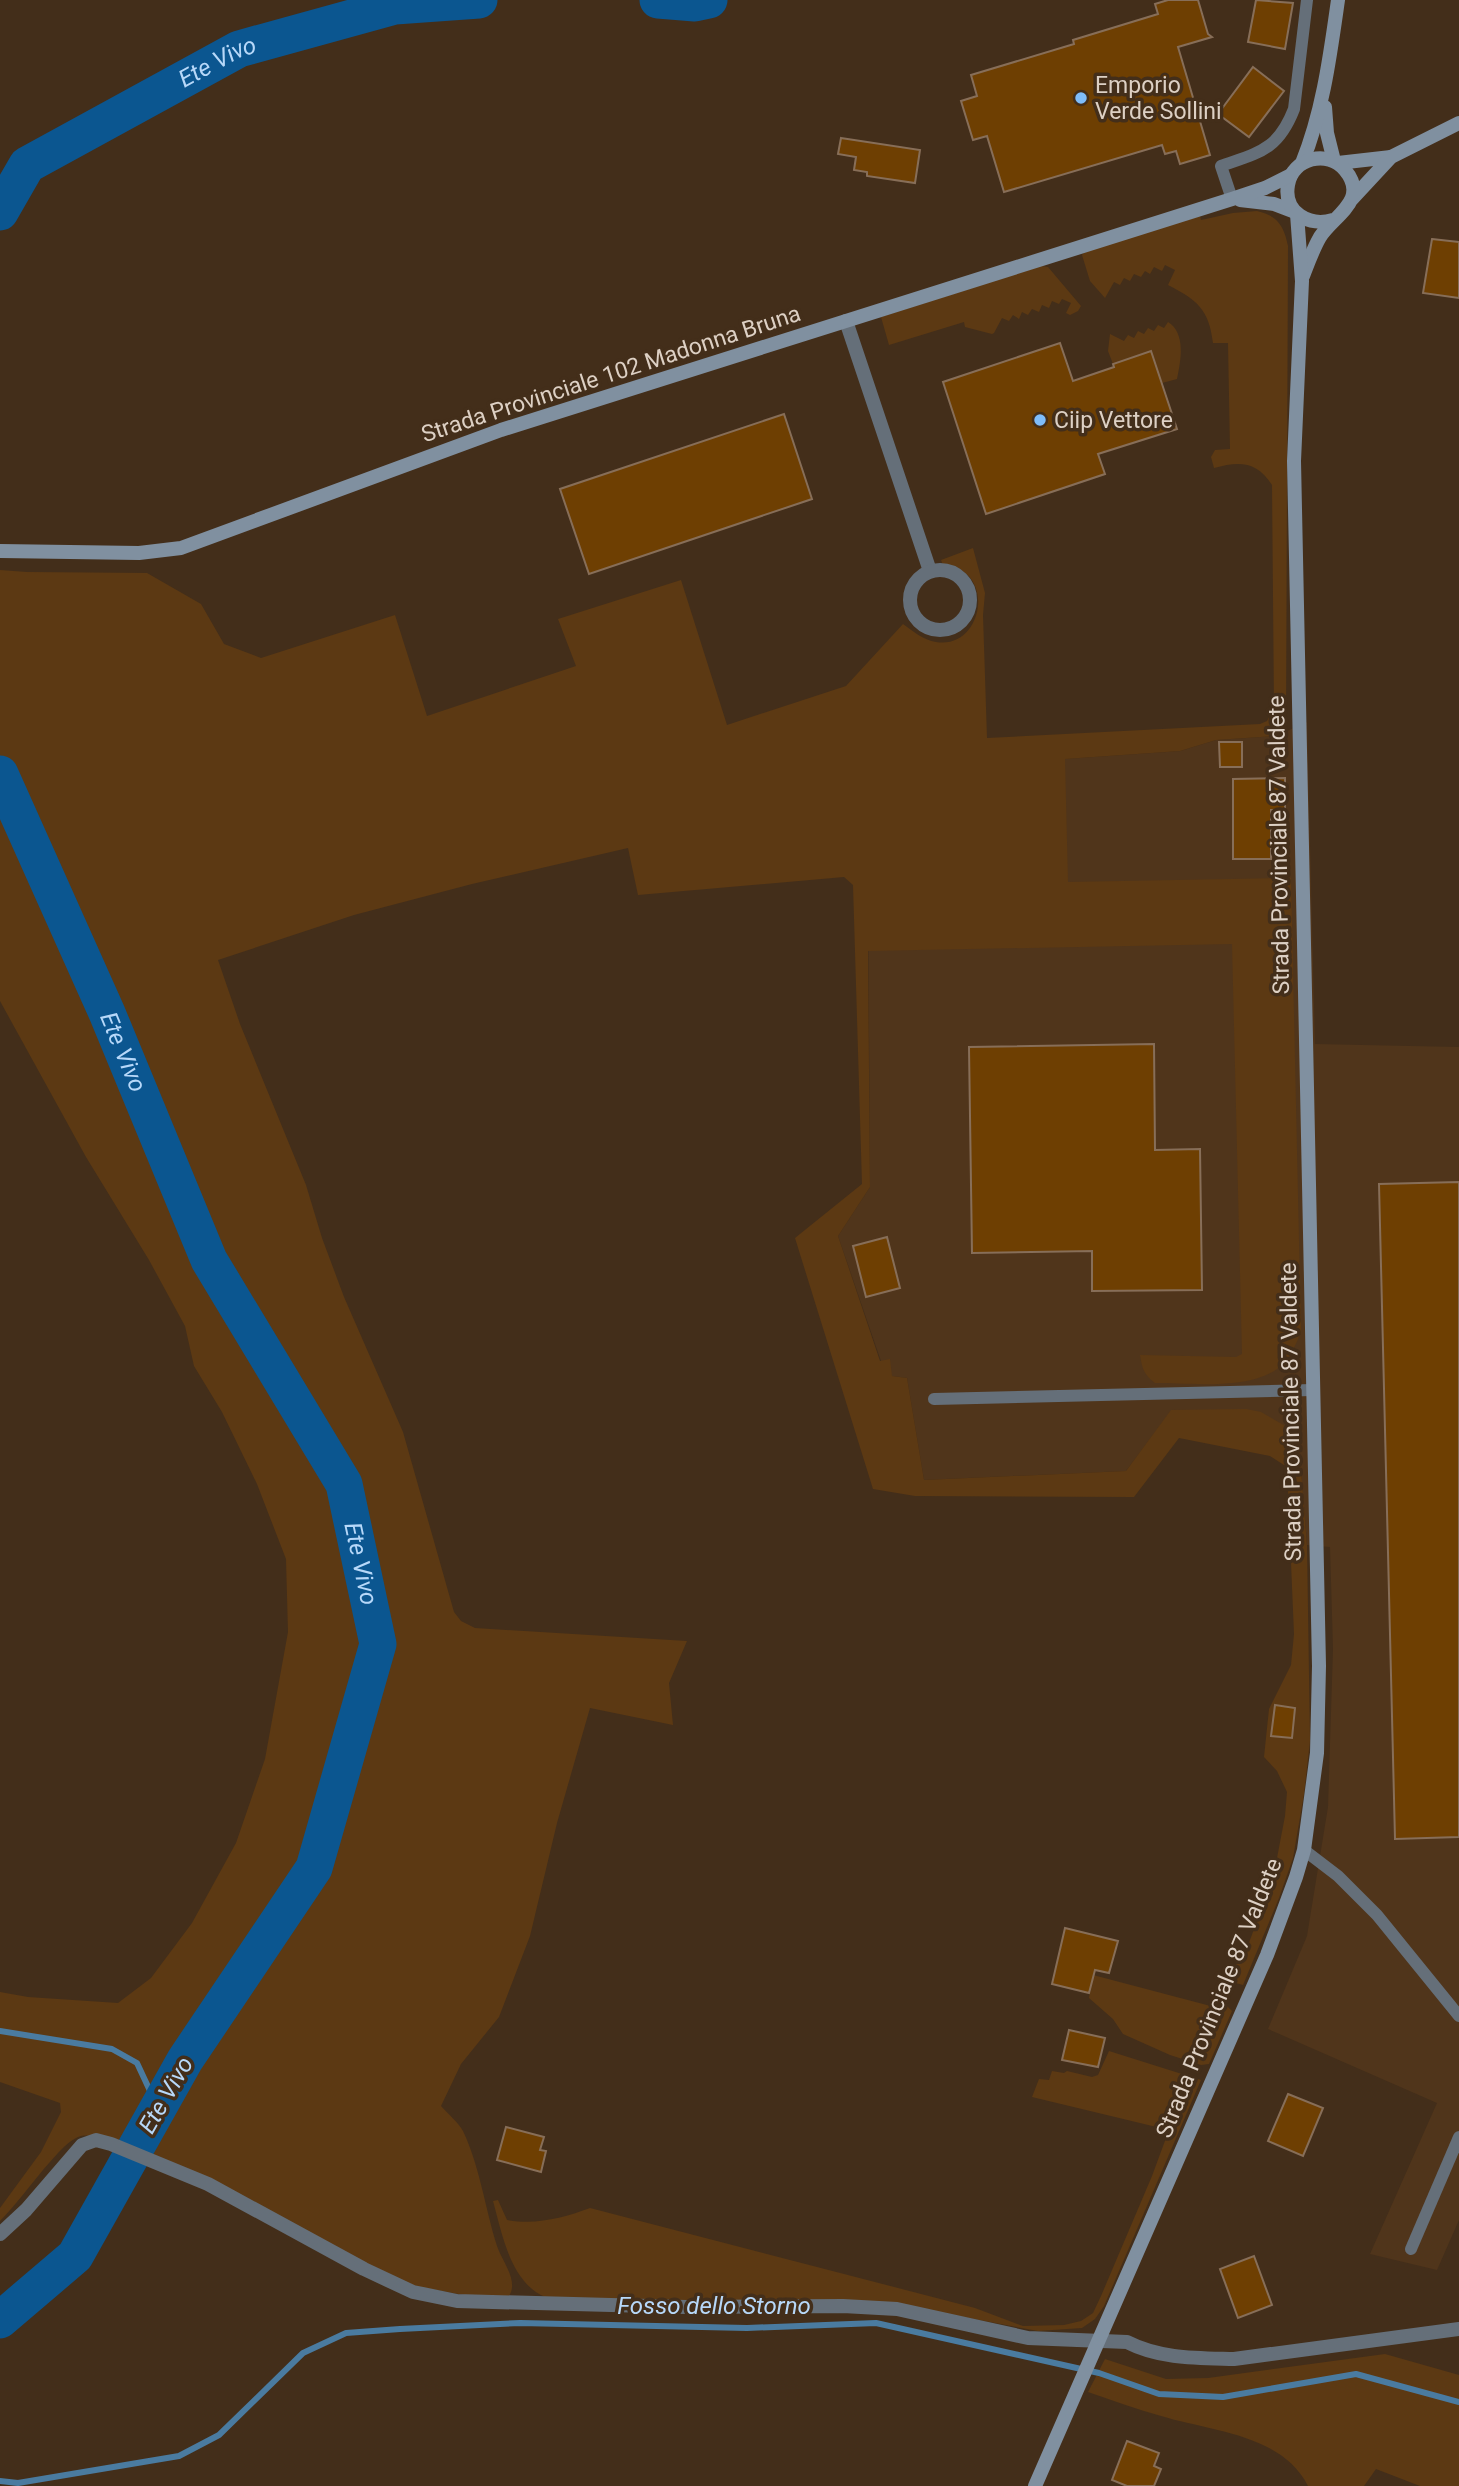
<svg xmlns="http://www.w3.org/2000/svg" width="1459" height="2486" viewBox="0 0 1459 2486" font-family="Roboto,sans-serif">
<rect width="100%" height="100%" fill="#432e1a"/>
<path fill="#50351b" d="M1307,722l8,322 144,3v1173l-22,50 -67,-16 67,-151 -169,-74 39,-93 21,-129 5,-158 -3,-102 -23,-2 -8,-101 -127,-34 -46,61 -202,9 -17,-102 -15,-2 -11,-15 -43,-125 32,-49 -2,-302 199,-3 -3,-123 116,-8 36,-11 60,-4z"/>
<g fill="#5c3913">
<path d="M1257,211c21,5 27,15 31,35l-2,480 -5,8 -5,2 -60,4 -36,11 -115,8 3,123 223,-4 10,454c-5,12 -10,24 -19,33 -28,26 -91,18 -127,18 -11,-8 -13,-15 -15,-28l96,2 6,-3 -10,-410 -364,7 2,236 -32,49 42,125 10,-2 2,17 15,2 17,102 202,-9 45,-61 75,-1 15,3 26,15 12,17 8,101 3,196 -6,53 -11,64 -14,40 -36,87 -11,-3 3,-17 7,-4 31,-82 12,-63 2,-24 -10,-21 -13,-14 5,-48 22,-44 3,-31 -7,-167 -17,-11 -91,-18 -45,59 -219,-1 -42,-7 -78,-251 67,-54 -9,-299 -9,-8 -206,18 -10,-47 -156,36 -118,31 -136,45 22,64 66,161 16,53 22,59 59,135 51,180 7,9 14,7 212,13 -18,42 4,42 -83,-17 -33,115 -27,113 -31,81 -38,47 -20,42c7,8 17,16 22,25 17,36 22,77 34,115 5,15 22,35 12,50l-28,2 -78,-14 -305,-147c-8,-1 -14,-3 -22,1 -19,9 -56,64 -76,83v-13l41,-56 20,-40 -1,-9 -60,-21v-90l28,5 90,6 33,-25 41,-55 44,-80 29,-84 23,-127 -2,-73 -29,-75 -35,-72 -28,-46 -9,-40 -36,-66 -63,-103 -86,-156v-431l27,2 120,1 54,31 23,40 37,14 134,-43 32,101 149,-50 -18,-47 123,-39 46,145 119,-39 57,-62c10,7 20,16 33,18 47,8 62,-73 7,-77l-2,-5 32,-12 12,45 -2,22 4,123 273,-14 7,-3 7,-13 -2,-223c-15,-24 -33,-24 -58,-17l-3,-11 4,-7 15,-1 -2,-106h-15c-4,-34 -16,-43 -45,-58l7,-15 -10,-5 -3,6 -8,-4 -4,7 -5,-3 -4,6 -7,-3 -4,7 -6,-3 -4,7 -6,-3 -9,16 -15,-17 -8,-26 4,-5 114,-34 1,4 32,-7z"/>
<path d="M1041,266l7,1 33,39 -3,5 -8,4 -4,-2 5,-10 -9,-4 -3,5 -7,-3 -3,7 -7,-3 -3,7 -7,-3 -4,6 -6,-3 -3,7 -6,-4 -4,6 -7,-3 -8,15 -2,1 -27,-7 -1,-5 -75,23 -8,-28z"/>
<path d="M1168,322c18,11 13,39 9,57l-15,4 -11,-32 -38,13 -5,-13 2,-17 14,7 4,-6 6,3 4,-7 6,3 4,-6 6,3 4,-6 6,3z"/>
<path d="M1093,1975l129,34 3,-5 7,7 -23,53 -8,1 -31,-10 -47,-21 -10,-15 -24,-21z"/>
<path d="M1109,2051l92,29 -97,226 -9,13 -13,9 -44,3 -150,-28 -189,-1 -154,-5c-35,-15 -43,-64 -52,-96l5,-1 9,20c30,5 56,-2 83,-12l385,100 48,18 41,-1 17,-4 12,-8 8,-17 51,-120 17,-46 -137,-33 7,-18 10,1 3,-9 12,2 3,-2 25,6 6,-2z"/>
<path d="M1385,2354l74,21v111h-39l-44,-17 -12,17h-56c-26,-52 -98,-55 -147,-70 -25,-7 -49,-16 -73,-24l17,-33 61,20 42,-1z"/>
</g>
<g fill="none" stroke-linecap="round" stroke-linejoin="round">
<g stroke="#4a7ba0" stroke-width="6">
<path d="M0,2031l112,18 25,14 21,45"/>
<path d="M0,2481l18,2 161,-27 40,-21 84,-82 43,-20 54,-4 120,-6 227,5 129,-5 223,50 60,21 64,3 133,-23 103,28"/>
</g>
<g stroke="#0b5690" stroke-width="37">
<path d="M658,0l37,3 14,-3"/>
<path id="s1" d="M0,212l27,-47 212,-116 156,-43 84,-6"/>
<path id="s2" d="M0,774l107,239 102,247 135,224 34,160 -64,224 -129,192 -110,196 -75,64"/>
</g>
</g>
<g fill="#6e3f02" stroke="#876e58" stroke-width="2">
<path d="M1168,0h30l10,34 4,3 -34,10 32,108 -30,9 -4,-13 -11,3 -3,-9 -158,47 -17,-56 -14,4 -12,-39 16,-5 -6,-21 103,-31 -1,-4 85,-26 -3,-10z"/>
<path d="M1256,0l37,3 -8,46 -37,-7z"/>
<path d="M1253,67l31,24 -35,46 -31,-23z"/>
<path d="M841,138l79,12 -5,33 -48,-7v-4l-13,-2 2,-13 -18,-3z"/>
<path d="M1432,239l27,3v56l-36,-5z"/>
<path d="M1060,343l13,38 41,-14 -1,-3 38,-13 26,78 -79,25 7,20 -119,40 -43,-132z"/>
<path d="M784,414l28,85 -223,75 -29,-85z"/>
<path d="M1219,742h23v25h-22z"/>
<path d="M1285,778v32h-14v49h-38v-80z"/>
<path d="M1154,1044l1,106 45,-1 2,141 -110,1v-40l-120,2 -3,-206z"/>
<path d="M1459,1182v655l-64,2 -16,-655z"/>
<path d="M887,1237l13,51 -34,9 -13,-51z"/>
<path d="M1275,1705l20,3 -3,30 -21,-2z"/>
<path d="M1065,1928l53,13 -9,32 -14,-3 -6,23 -37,-9z"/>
<path d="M1069,2030l36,8 -7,29 -36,-7z"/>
<path d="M1288,2094l35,14 -20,48 -35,-15z"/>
<path d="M506,2127l38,10 -4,13 6,1 -5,21 -44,-12z"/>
<path d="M1254,2256l18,49 -34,13 -18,-49z"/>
<path d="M1127,2441l32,12 -5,13 7,3 -7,17h-27l-15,-6z"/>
</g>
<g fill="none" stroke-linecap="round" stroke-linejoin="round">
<g stroke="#656f79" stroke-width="12">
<path d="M1232,199l-11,-33c39,-14 57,-16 73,-57l13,-109"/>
<path d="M934,1399l379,-9"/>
<path d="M1304,1850l34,26 39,39 82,101"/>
<path d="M1411,2249l48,-112"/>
</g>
<g stroke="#656f79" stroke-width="14">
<path d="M846,321l84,250"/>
<circle cx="940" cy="600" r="30"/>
<path d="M0,2234l26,-24 56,-65 14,-5 15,4 97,40 156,85 49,23 44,9 229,6 157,-1 54,3 131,29 99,4c33,17 70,16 107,17l225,-30"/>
</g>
<g stroke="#8090a0" stroke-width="14">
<path d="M1325,107l2,26 7,28"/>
<path d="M1302,163c21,-52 28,-107 36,-163"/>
<path d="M1338,163l53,-6"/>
<path d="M1352,199l39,-42 68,-34"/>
<path d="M1240,200l34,4 21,8"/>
<path d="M1303,276c5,-13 10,-27 17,-39 13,-21 50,-37 25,-67 -17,-21 -53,-12 -57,15 -5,28 22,42 45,35"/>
<path d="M0,551l139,2 42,-5 320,-118 731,-231 33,-11 26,-13"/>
<path d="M1035,2486l232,-531 29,-78 8,-27 13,-97 2,-87 -25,-1205 8,-180 -5,-67"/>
</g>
</g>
<g fill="#7fbdfa" stroke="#432e1a" stroke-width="2.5">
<circle cx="1081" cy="98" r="7"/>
<circle cx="1040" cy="420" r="7"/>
</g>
<g text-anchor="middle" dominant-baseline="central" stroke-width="7" stroke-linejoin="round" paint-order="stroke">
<g font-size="23" fill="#ddd0c4" stroke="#432e1a" text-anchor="start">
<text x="1095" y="85">Emporio<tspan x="1095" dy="26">Verde Sollini</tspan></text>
<text x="1054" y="420">Ciip Vettore</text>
</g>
<g font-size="23" fill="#ddd0c4" stroke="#432e1a">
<text transform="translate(611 374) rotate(-18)">Strada Provinciale 102 Madonna Bruna</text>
<text transform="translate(1279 845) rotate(-91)">Strada Provinciale 87 Valdete</text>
<text transform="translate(1291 1412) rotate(-91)">Strada Provinciale 87 Valdete</text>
<text transform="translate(1219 1998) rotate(-68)">Strada Provinciale 87 Valdete</text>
</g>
<g font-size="24" font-style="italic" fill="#b7d8f9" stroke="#432e1a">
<text stroke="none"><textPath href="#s1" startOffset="271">Ete Vivo</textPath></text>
<text stroke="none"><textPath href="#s2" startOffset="304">Ete Vivo</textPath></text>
<text stroke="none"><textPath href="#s2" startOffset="872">Ete Vivo</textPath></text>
<text transform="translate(166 2095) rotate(-60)">Ete Vivo</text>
<text x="714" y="2306">Fosso dello Storno</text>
</g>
</g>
</svg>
